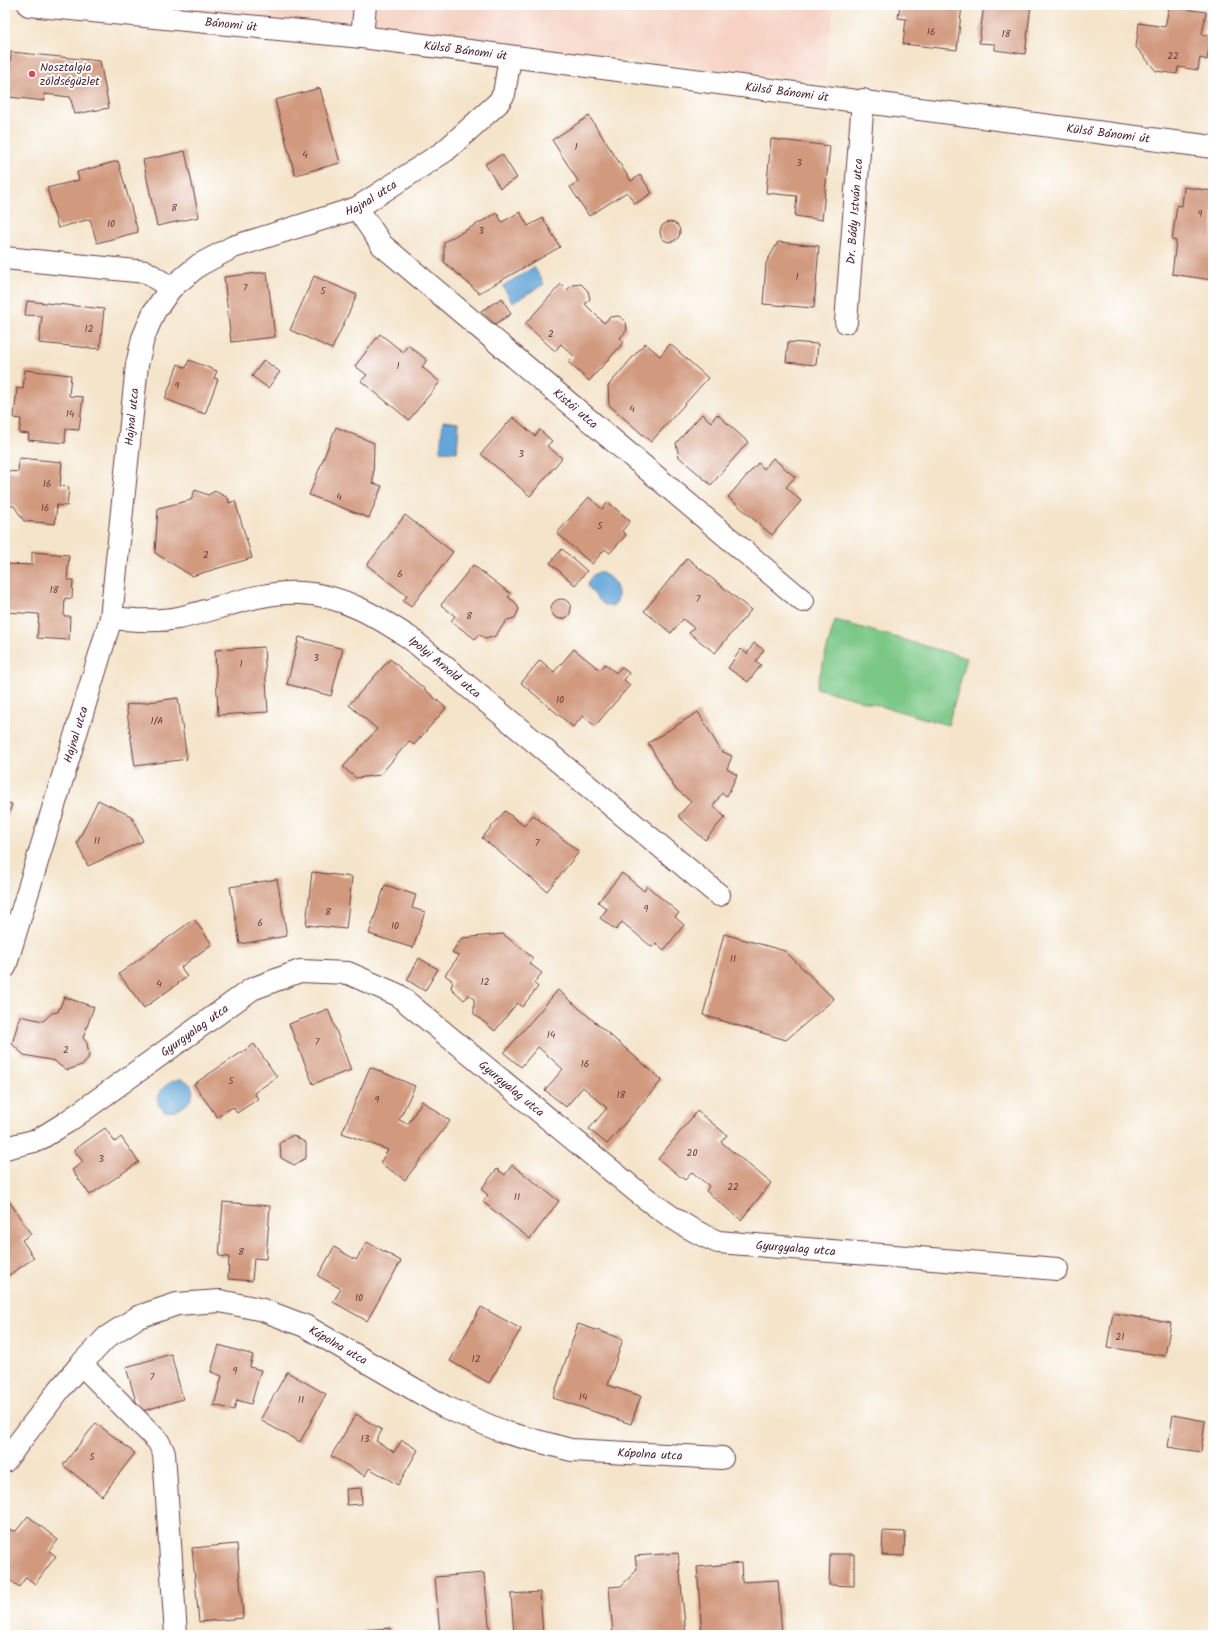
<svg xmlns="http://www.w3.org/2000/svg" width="1218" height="1640" viewBox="0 0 1218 1640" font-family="Kalam,sans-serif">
<rect width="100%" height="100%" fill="#fff"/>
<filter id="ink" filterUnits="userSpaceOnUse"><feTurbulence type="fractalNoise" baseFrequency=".025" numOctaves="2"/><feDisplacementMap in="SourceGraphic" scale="8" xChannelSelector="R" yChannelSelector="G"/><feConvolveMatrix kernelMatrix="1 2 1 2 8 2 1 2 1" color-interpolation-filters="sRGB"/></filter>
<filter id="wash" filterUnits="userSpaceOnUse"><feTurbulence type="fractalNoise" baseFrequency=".012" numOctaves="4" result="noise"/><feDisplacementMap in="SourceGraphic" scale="16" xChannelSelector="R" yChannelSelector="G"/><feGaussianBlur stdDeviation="0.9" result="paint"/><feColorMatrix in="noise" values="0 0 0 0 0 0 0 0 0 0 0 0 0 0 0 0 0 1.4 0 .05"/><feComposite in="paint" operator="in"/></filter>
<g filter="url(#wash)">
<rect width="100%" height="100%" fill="#f4e4ca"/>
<path fill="#f5d2c2" d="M142,5h692l-10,77z"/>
<path fill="#7ac786" stroke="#627358" d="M835,620l132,38 -19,67 -132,-37z"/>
<g fill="#64a6d8" stroke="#576282">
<path d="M534,267l10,17 -32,19 -9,-17z"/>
<path d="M443,421l16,2 -2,29 -17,-1z"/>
<path d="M599,572c27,8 23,44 3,31 -5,-4 -10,-12 -14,-17 1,-8 4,-11 11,-14z"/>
<path d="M182,1079c25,10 1,37 -18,32 -16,-13 2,-31 18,-32z"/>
</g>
<g id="blocks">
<g fill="#d1997e">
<path d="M900,5h62l-5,45 -54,-6 3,-25 -8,-1z"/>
<path d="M984,5h47l-6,49 -30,-4v-6l-16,-1z"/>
<path d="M1169,7l37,5 -4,23 9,1 -4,24 -7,-2 -2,12 -20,-3 -1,7 -21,-3 -20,-24 3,-24 26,4z"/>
<path d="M11,52l89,9 9,47 -34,6 -5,-17 -26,-3 1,7 -36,-4z"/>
<path d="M320,88l20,75 -45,12 -20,-75z"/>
<path d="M589,116l42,65 9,-6 12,18 -17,11 -8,-12 -38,24 -19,-29 8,-6 -26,-41z"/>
<path d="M771,139l59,7 -8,74 -27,-4 2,-20 -31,-3z"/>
<path d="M185,151l14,66 -42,9 -14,-66z"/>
<path d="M502,154l15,24 -17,10 -15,-24z"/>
<path d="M118,161l20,71 -41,11 -7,-24 -32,9 -11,-40 32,-8 -2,-8z"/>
<path d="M1184,187l29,4 -1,89 -40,-6 4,-33 -4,-1 5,-35 5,1z"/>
<path d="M520,212l8,14 15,-8 17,29 -81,46 -35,-31v-20l53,-29 5,9z"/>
<circle cx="670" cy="232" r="10"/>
<path d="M778,242l41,4 -5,62 -51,-4 3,-41z"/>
<path d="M267,272l8,65 -44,5 -7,-65z"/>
<path d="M314,276l43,19 -25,54 -42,-19z"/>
<path d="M561,284l6,6 5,-5 9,-1 7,7 2,8 -5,5 19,19 6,-6 9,-1 7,6 1,8 -7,8 4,4 -35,39 -21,-19 6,-6 -13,-12 -6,7 -30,-27z"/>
<path d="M502,298l9,16 -16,10 -14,-13z"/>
<path d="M27,301l77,8 -4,40 -61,-6 3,-27 -17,-1z"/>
<path d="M380,334l23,18 5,-7 19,15 -5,7 18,15 -31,38 -48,-39 6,-6 -12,-9z"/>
<path d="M788,342l30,2 -2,21 -30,-3z"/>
<path d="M645,343l15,13 10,-12 38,34 -57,64 -42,-37 -1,-19z"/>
<path d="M189,360l28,11 -3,7 4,1 -13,35 -40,-15 13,-35 8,4z"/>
<path d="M264,360l16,12 -12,16 -16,-12z"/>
<path d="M25,370l46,5 -2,21 14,1 -4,33 -13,-1 -1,14 -37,-3 1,-6 -10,-1 2,-14 -7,-1 3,-30 6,1z"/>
<path d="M702,414l9,8 6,-8 31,28 -37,43 -32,-28 -3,-14z"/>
<path d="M513,417l22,19 5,-6 12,11 -5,5 15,12 -32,38 -49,-42z"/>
<path d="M336,427l38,16 -1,40 9,3 -13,32 -60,-23z"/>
<path d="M19,458l43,4 -2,24 9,1 -2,19 -10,-1 -2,19 -31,-3 -10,-15 -9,-1 3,-34 10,1z"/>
<path d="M773,458l22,19 -9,10 15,14 -29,34 -44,-38 30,-34 6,6z"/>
<path d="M195,490l13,5 7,-4 13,7 1,5 6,-2 17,57 -60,18 -37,-23 3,-45 33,-8z"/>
<path d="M589,497l13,12 6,-7 22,19 -8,10 4,4 -16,18 -5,-4 -13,15 -35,-31z"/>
<path d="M405,515l48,37 -42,55 -8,-6 4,-5 -40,-31z"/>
<path d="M562,549l25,22 -12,14 -25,-22z"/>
<path d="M32,552l37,3 -2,25h6l-1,19 -7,-1 -1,18h6l-1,24 -32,-2 2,-24 -34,-2v-48l27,1z"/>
<path d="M687,558l64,52 -36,43 -26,-20 5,-5 -11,-9 -12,14 -27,-22z"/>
<path d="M473,565l38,29 -3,3 7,5 4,7 -4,9 -8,2 -12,16 -9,3 -7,-5 -4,5 -24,-18 4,-5 -14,-11z"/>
<circle cx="561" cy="609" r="10"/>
<path d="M299,637l44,12 -12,47 -44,-12z"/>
<path d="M754,643l10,7 -8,11 5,4 -13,17 -20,-14 13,-19 6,5z"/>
<path d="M264,647l4,65 -50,3 -3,-65z"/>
<path d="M574,649l26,21 5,-6 11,9 5,-6 8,6 -5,7 6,5 -35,41 -12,-10 -10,11 -52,-44 19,-23 14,12z"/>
<path d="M390,659l56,49 -32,37 -5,-4 -29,34 -24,3 -13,-11 34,-38 -28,-24z"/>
<path d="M178,698l9,61 -52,7 -9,-61z"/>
<path d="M698,712l23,39 11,5 -5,13 10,6 -10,21 -5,-3 -9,13 12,11 -20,23 -27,-24 13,-14 -17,-15 -26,-44z"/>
<path d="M98,800l33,16 12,25 -55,25 -11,-23z"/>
<path d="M5,802l7,2 -7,20z"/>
<path d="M505,811l19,15 9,-11 46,37 -32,39 -65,-53z"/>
<path d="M312,872l40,5 -6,52 -40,-4z"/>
<path d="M622,873l22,18 3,-5 32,27 -4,4 9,8 -20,25 -8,-7 -4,4 -30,-25 -6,8 -16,-12 7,-9 -9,-7z"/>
<path d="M277,879l10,57 -47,8 -10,-57z"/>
<path d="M385,885l31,10 -4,13 13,4 -12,36 -44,-14z"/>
<path d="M194,919l18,25 -31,23 6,10 -43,31 -25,-34z"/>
<path d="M503,934l30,24 -4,5 13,10 -8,10 4,4 -16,20 -5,-4 -22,28 -21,-17v-15l-5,-4 -5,5 -13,-12 2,-7 -8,-6 14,-19 -7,-4 10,-14z"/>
<path d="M724,934l61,17 49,48 -48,41 -83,-25z"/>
<path d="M419,958l19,11 -13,22 -18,-11z"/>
<path d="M558,990l104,90 -55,64 -18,-15 18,-21 -24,-21 -17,20 -21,-17 18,-21 -25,-22 -17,20 -17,-14z"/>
<path d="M64,997l30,10 -11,31 4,5 2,13 -5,8 -16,6 -8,-4 -5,-5 -31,-6 -12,-11 8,-28 23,5 9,-8 6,-1z"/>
<path d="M328,1009l23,61 -38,14 -24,-60z"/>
<path d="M254,1044l23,33 -23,16 4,6 -21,14 -4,-6 -16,10 -23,-33z"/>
<path d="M370,1067l45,19 -16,34 9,4 14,-23 28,20 -45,59 -25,-17 8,-13 -46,-17z"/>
<path d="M697,1111l30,24 -6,7 50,41 -30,37 -35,-29 3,-5 -17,-14 -7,8 -27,-21z"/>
<path d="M105,1128l10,14 6,-5 18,25 -49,33 -18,-25 11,-8 -9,-12z"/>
<path d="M293,1135l13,8v15l-12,7 -13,-7 -1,-15z"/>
<path d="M512,1165l47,36 -29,38 -47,-37 5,-7 -7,-6 16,-20 8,6z"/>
<path d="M9,1201l22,33 -9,6 12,18 -29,20v-75z"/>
<path d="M223,1202l47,4 -4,53 -12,-1 -2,23 -24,-2 1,-22 -10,-1z"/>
<path d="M367,1242l34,19 -34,60 -34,-19 8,-13 -23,-13 16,-29 22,13z"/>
<path d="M481,1307l40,22 -32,54 -39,-22z"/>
<path d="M1113,1313l58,10 -6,33 -58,-9z"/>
<path d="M578,1324l45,15 -15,46 33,11 -10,28 -78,-26z"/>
<path d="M219,1345l34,10 -3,12 11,3 -10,34 -14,-4 -3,10 -20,-5 8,-29 -11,-4z"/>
<path d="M171,1354l12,45 -44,13 -13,-45z"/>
<path d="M287,1372l39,22 -26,48 -40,-22z"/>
<path d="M356,1414l26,16 -6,11 18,11 8,-12 16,10 -20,35 -29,-17 -4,8 -34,-20z"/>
<path d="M1173,1415l32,6 -4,31 -33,-5z"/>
<path d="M96,1423l39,30 -33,43 -39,-31z"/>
<path d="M361,1488l1,16 -15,1 -1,-16z"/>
<path d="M28,1516l30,24 -9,11 7,5 -21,28 -9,-7 -7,10 -14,-11v-47l11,2z"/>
<path d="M883,1531l22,1 -1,24 -22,-1z"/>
<path d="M237,1544l6,74 -44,4 -7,-74z"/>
<path d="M678,1553l8,82h-73l-4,-48 12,-1 16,-16 -2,-14z"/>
<path d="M830,1554h24v32l-25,-1z"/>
<path d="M741,1563l1,19 36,-2 4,55h-80l-5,-68z"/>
<path d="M484,1573l6,62h-50l-5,-58z"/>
<path d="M540,1592l3,43h-29l-3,-41z"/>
<path d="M391,1628v7h-26v-5z"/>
</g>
</g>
</g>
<g filter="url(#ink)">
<use href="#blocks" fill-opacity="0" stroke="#643d43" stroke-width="1"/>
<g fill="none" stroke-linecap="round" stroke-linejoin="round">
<g stroke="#643d43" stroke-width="24">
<g id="minor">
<path id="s1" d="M29,5l333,32 851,110"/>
<path d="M362,37l3,-32"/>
<path id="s2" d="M357,208l25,37 421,356"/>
<path d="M5,258l141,14 25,16"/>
<path id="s3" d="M846,322l17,-222"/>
<path id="s4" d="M111,618c23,2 45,4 67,0 40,-8 82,-28 124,-25 40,2 76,24 108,45l309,257"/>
<path id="s5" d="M5,967l106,-349 26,-253 6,-27 11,-26 17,-24 28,-23 34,-18 124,-39 88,-57 53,-48 6,-9 6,-37"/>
<path id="s6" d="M5,1148l33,-8 29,-18 185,-133 48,-18 48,2 50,22 237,195c27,21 51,39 83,52l339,27"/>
<path d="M81,1364l77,77 6,12 12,182"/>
<path id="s7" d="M5,1461l54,-71 22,-26 26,-27 31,-20 39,-13 43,-3 43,9 42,16 140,81 59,25 67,18 151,8"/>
</g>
</g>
<use href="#minor" stroke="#fff" stroke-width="22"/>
</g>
</g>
<circle fill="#d1495b" stroke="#fff" stroke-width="1.5" cx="32" cy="74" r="4"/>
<g text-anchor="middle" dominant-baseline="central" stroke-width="4" stroke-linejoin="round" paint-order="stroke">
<g font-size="10" fill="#6c3e40">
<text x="931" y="32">16</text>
<text x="1006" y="34">18</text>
<text x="1173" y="56">22</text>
<text x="576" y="147">1</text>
<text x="305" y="155">4</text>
<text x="799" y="163">3</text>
<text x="174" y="208">8</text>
<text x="1200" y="214">9</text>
<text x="111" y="224">10</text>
<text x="481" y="231">3</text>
<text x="797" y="277">1</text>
<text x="245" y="288">7</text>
<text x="323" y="291">5</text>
<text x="89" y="329">12</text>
<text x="551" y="334">2</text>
<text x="398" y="366">1</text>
<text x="177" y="386">9</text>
<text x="632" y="409">4</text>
<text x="70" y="414">14</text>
<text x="521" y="454">3</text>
<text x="47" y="484">16</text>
<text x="339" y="497">4</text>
<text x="45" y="508">16</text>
<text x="600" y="526">5</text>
<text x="206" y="555">2</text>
<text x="400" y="574">6</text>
<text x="54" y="590">18</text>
<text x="698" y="599">7</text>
<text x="469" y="616">8</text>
<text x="316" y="658">3</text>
<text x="241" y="664">1</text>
<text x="560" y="700">10</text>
<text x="157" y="721">1/A</text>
<text x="97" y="841">11</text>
<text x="537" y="843">7</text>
<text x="646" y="909">9</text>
<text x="328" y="912">8</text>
<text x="260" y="923">6</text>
<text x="395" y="926">10</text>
<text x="733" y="959">11</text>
<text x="485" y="982">12</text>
<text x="159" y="984">4</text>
<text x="551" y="1035">14</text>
<text x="317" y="1042">7</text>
<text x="66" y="1050">2</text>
<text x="585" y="1064">16</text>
<text x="231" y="1081">5</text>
<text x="621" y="1095">18</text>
<text x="377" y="1100">9</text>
<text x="692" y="1153">20</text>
<text x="101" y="1159">3</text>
<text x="733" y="1187">22</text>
<text x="517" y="1197">11</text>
<text x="241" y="1252">8</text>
<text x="359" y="1298">10</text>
<text x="1120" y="1337">21</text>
<text x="476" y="1359">12</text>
<text x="235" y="1371">9</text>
<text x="152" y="1377">7</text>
<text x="583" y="1397">14</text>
<text x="301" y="1400">11</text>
<text x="365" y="1439">13</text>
<text x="92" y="1457">5</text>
</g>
<g font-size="12" fill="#4a1f2b" stroke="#fff">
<text stroke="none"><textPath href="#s1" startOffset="203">Bánomi út</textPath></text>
<text stroke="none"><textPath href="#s1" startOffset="439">Külső Bánomi út</textPath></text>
<text stroke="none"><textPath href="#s1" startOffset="763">Külső Bánomi út</textPath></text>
<text stroke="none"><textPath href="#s1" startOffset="1087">Külső Bánomi út</textPath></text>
<text stroke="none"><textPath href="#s5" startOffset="926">Hajnal utca</textPath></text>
<text stroke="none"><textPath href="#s3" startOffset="111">Dr. Bády István utca</textPath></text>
<text stroke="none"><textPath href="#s2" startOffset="298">Kistói utca</textPath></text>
<text stroke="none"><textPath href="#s5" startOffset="567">Hajnal utca</textPath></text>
<text stroke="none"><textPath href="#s4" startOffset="358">Ipolyi Arnold utca</textPath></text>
<text stroke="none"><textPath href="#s5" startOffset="243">Hajnal utca</textPath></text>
<text stroke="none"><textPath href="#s6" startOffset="225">Gyurgyalag utca</textPath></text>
<text stroke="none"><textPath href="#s6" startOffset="597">Gyurgyalag utca</textPath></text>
<text stroke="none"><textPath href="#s6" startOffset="933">Gyurgyalag utca</textPath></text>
<text stroke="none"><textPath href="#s7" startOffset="409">Kápolna utca</textPath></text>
<text stroke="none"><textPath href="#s7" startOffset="745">Kápolna utca</textPath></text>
</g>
<g font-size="12" fill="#4a1f2b" stroke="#fff" text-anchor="start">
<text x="40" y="67">Nosztalgia<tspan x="40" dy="14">zöldségüzlet</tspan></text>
</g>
</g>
<rect width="1218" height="1640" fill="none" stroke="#fff" stroke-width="20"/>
</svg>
